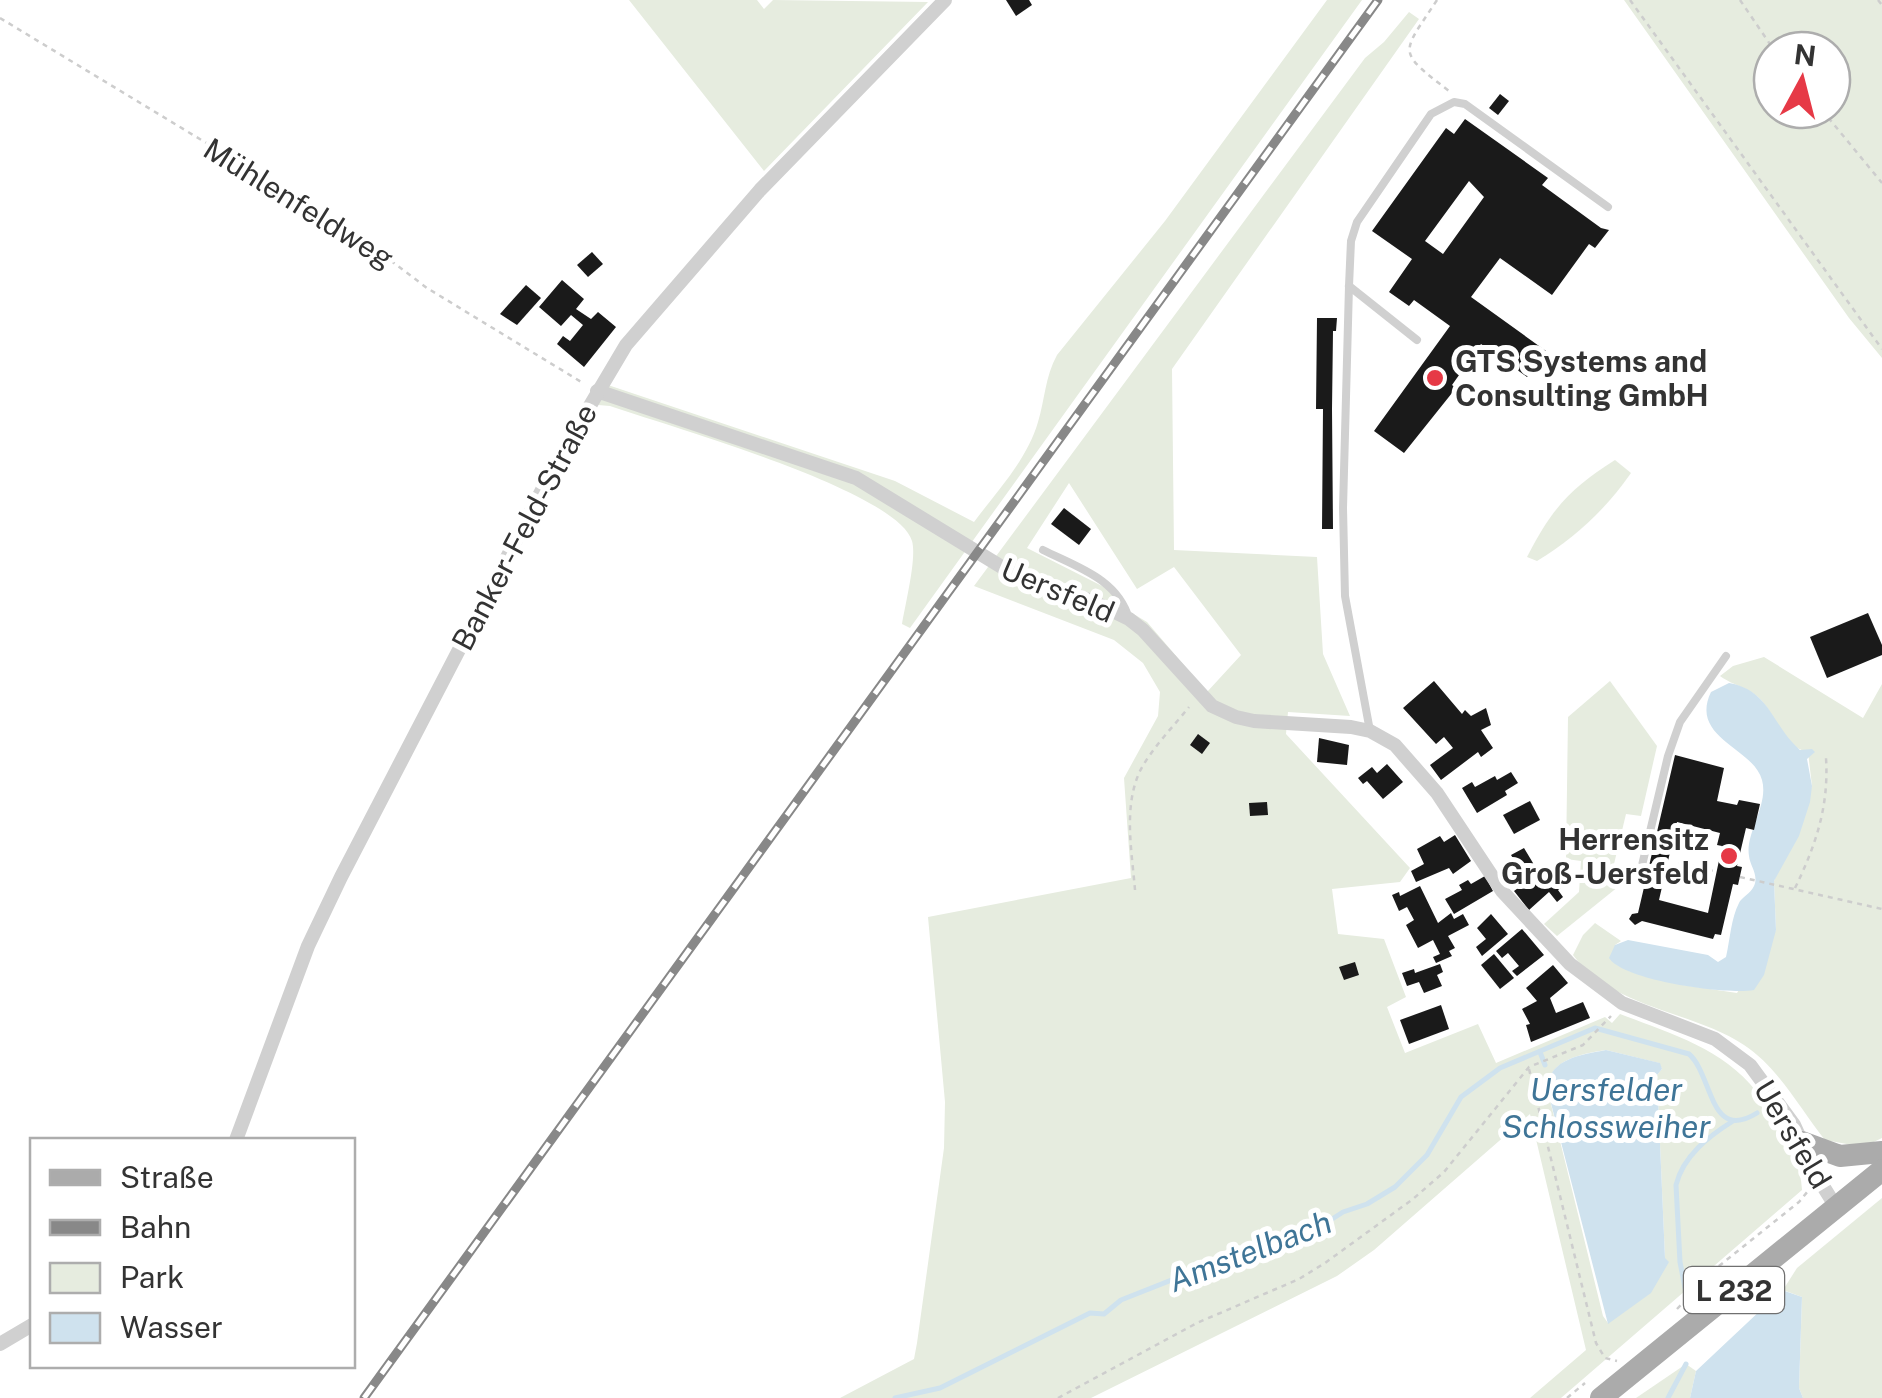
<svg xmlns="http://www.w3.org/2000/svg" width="1882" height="1398" viewBox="0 0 1882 1398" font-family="'Public Sans',sans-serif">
<rect width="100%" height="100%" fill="#fff"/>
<g fill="#e6ecdf" fill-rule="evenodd">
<path d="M629,0h128l7,9 9,-9 155,2 -164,169z"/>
<path d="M1327,0h35l-452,628 -8,-4c3,-19 15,-66 10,-83 -15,-51 -248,-116 -302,-135l-12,-1 10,-20 287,96 79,41c23,-31 53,-62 64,-100 7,-23 7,-45 19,-67l108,-134z"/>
<path d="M1624,0h258v358l-33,-40zM1772,50h60v60h-60z"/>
<path d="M1409,12l10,7 -247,350 2,181 143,7 6,97 27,62 -62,-4 -2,22 124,134 -10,14 -68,7 6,45 46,5 22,58 -19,10 18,46 73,-29 18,39 109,-46 7,6 8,-9c49,19 102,34 136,77 9,12 16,27 24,40 11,18 21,37 22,59l-241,208h-31l56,-48 -56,-236 -156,136 -37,26 -246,122h-251l74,-39 3,-16 27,-195 1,-46 -17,-185 203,-39 -7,-100 34,-62 2,-24 -17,-29 -29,-23 -140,-54 391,-528 19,-16zM1069,483l68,106 37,-22 67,88 -34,37 -60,-70 -25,-15 -16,-19 -79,-40zM1606,1050l53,13 3,6 -5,6 8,183 -15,35 -42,30 -5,-7 -56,-228c3,-29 34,-34 59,-38z"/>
<path d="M1615,460l16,13c-25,36 -56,65 -94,88l-10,-4c24,-47 43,-69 88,-97z"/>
<path d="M1764,657l99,61 19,-34v454l-19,9 -38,-7c-25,-31 -47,-73 -81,-95 -51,-34 -133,-37 -171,-90l10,-20 12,-12 26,18 -6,4 14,26 54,14 54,8 39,-63 -2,-49 38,-95 -4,-34c-25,-5 -31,-35 -47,-52 -13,-14 -26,-13 -41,-24l13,-10z"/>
<path d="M1610,681l47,65 -16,70 -15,-2 -12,50 20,10 -77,62 -13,-12 35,-32 2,-31 -15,-2 2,-142z"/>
<path d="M1882,1198v200h-79l-4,-10 3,-91 -19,-7 14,-22z"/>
<path d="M1686,1364l10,7 -6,27h-54z"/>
</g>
<g fill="#cfe2ee">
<path d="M1729,683c41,7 43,43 71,67l12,-1 3,3 -8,7 5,27 -2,16 -11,34 -25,45 2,49 -12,45 -10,15c-26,5 -130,-9 -145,-32l6,-13 13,-5 80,15 10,7 8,-5c4,-17 5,-39 13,-54 2,-5 12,-10 15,-17 5,-11 -4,-20 -5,-30 -4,-23 20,-51 13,-76 -9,-33 -73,-42 -51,-88z"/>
<path d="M1606,1050l54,13 2,6 -5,6 8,183 4,4 -18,31 -43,31 -61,-236c3,-30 34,-33 59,-38z"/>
<path d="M1782,1290l20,7 -3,91 4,10h-113l6,-27z"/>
</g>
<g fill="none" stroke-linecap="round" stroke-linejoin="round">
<g stroke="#cfe2ee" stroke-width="5">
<path d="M1540,1052l5,13"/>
<path d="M1685,1288l-5,-26 -4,-77c7,-29 33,-49 57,-64"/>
<path d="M895,1398l45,-10 150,-75 14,1 17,-14 119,-47 69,-19 34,-22 24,-8 28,-17 32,-32 34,-58 39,-29 95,-40 94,26c24,21 20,89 68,59"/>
<path d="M1668,1398l18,-34"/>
</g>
</g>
<g fill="#1a1a1a" fill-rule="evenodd">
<path d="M1006,0h23l3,5 -16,11z"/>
<path d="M1500,94l9,7 -11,14 -9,-7z"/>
<path d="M1465,119l83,59 -6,7 59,43 8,2 -14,18 -6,-4 -37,51 -52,-37 -29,39 75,54 -19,26 -46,-33 -29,41 4,3 -52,65 -30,-22 76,-105 -36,-26 -5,6 -20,-14 23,-33 -40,-28 74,-103 8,6zM1469,181l15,16 -41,57 -18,-13z"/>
<path d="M592,252l11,12 -15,13 -11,-12z"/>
<path d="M562,280l22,19 -8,10 15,10 7,-7 18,15 -32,40 -27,-23 6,-8 7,5 13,-16 -12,-10 -10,11 -22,-19z"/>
<path d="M526,285l15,13 -24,27 -17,-11z"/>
<path d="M1317,318h20l-1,13h-3l-1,78 1,120h-11l1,-120h-7z"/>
<path d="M1064,508l27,21 -12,16 -28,-21z"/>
<path d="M1868,613l14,32v10l-55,23 -17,-41z"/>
<path d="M1434,681l28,33 3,-4 6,6 15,-8 5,17 -10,5 12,18 -12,9 -3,-5 -37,28 -11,-15 23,-17 -9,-11 -8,7 -33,-36z"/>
<path d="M1198,734l12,9 -8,11 -12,-9z"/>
<path d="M1319,738l30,7 -2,20 -30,-3z"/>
<path d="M1675,755l49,13 -7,33 20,4 2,-5 21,4 -6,26 -8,-2 -9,38 5,1 -4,18 -5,-1 -12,51 -6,-1 -2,5 -71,-18 -7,4 -6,-6 3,-5 6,-1zM1677,822l43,11 -3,12 5,1 -14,67 -49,-13z"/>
<path d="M1387,764l16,18 -20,17 -16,-18 -4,3 -5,-6 14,-11 5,6z"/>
<path d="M1511,772l7,11 -13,8 2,4 -30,18 -15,-25 10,-6 3,5 20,-11 2,4z"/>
<path d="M1530,801l10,19 -26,14 -11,-19z"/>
<path d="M1267,802l1,13 -18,1 -1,-13z"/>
<path d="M1455,835l16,26 -18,13 -4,-6 -33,14 -5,-11 13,-7 -7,-15 23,-13 4,6z"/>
<path d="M1524,848l12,20 -28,17 -9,-16 15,-9 -3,-5z"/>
<path d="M1485,876l8,15 -39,23 -9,-15 17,-9 -3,-5 9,-5 3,4z"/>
<path d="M1533,877l6,9 8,-6 6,8 5,-5 4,4 -4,3 5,7 -6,5 -8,-10 -20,18 -15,-19z"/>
<path d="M1420,886l18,37 13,-10 3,6 9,-5 6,11 -21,11 7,12 -6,3 3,5 -16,7 -3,-6 7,-3 -7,-14 -15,8 -12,-23 8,-5 -7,-13 -8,4 -7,-16 7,-3 1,4z"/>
<path d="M1491,914l17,20 -26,22 -6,-9 10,-8 -9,-11z"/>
<path d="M1522,929l22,26 -27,21 -5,-5 7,-5 -11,-13 -6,5 -6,-7z"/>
<path d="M1494,954l20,24 -14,11 -19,-24z"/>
<path d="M1355,962l4,13 -15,5 -5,-13z"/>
<path d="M1440,964l3,8 -6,3 5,11 -18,7 -5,-11 -12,4 -5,-13 12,-4 1,4z"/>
<path d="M1553,965l15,18 -18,15 6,15 27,-11 7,16 -59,24 -5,-17 4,-1 -8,-15 15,-8 -11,-13z"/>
<path d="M1441,1005l8,24 -40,15 -9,-24z"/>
</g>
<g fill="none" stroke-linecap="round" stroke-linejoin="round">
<g stroke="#cdcdcd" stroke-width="2.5" stroke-dasharray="5 5" stroke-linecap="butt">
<path d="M1437,0c-36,55 -41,50 12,91"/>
<path d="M1630,0l252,349"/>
<path d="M1740,0l34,50"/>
<path d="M1878,0l4,5"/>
<path d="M0,18l350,212 77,58 156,95"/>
<path d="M1822,110l60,73"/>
<path d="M1679,862l38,10"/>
<path d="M1740,877l142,32"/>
<path d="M1795,888c21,-43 34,-82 31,-130"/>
<path d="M1135,890c-3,-38 -12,-83 5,-119 12,-23 33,-44 49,-64"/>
<path d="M1529,1069l67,274 9,15 12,3"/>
<path d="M1677,1309l42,-43 80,-64 9,-11"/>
<path d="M1058,1398l139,-75 102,-44 26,-16 88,-64 31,-27 85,-105 54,-22 28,-29"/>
<path d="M1567,1398l18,-15"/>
</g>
<g stroke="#d0d0d0" stroke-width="8">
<path d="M1349,286l68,54"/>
<path d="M1043,550c34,17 75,29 86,69"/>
<path d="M1370,731l-25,-135 -2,-88 6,-222 2,-45 6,-19 74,-108 23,-12 11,2 143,103"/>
<path d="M1639,878l29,-122 12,-34 46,-66"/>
</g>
<g stroke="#d0d0d0" stroke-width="14">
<path d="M597,391l259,87 154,94 82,29 37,18 14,11 69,76 24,11 18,4 97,6 19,4 25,14 42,48 65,98 68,73 52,39 93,36 35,26 44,60 24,53 18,29"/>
<path d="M236,1140l72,-194 33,-69 215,-414 70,-118 134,-155 185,-190"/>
<path d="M0,1344l32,-19"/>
</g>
<g stroke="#ababab" stroke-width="22">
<path d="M1802,1142l38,14 42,-4"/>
<path d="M1601,1398l281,-228"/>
</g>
<g stroke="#888" stroke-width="9">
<path id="rail" d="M364,1398l1014,-1398"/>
</g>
<use href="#rail" stroke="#fff" stroke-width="5" stroke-dasharray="15" stroke-linecap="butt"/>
</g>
<g fill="#e63946" stroke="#fff" stroke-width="4">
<circle cx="1435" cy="378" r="10"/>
<circle cx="1729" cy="856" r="10"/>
</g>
<g text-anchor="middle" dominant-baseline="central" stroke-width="10" stroke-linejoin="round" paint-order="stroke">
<rect fill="#fff" stroke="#707070" stroke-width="2.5" x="1684" y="1267" width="100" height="46" rx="8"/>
<g font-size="28" font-weight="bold" fill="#333">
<text x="1734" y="1290">L 232</text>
</g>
<g font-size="30" fill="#333" stroke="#fff">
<text transform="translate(299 203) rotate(32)">Mühlenfeldweg</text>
<text transform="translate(524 527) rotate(-62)">Banker-Feld-Straße</text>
<text transform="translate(1058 590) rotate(23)">Uersfeld</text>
<text transform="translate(1793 1134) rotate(59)">Uersfeld</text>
</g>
<g font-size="30" font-weight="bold" fill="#333" stroke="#fff" text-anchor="start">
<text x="1455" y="361">GTS Systems and<tspan x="1455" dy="34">Consulting GmbH</tspan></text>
<text x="1709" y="839" text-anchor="end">Herrensitz<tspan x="1709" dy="34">Groß-Uersfeld</tspan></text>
</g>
<g font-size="32" font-style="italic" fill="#3f7597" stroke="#fff">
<text x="1606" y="1089">Uersfelder<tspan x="1606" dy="37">Schlossweiher</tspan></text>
<text transform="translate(1250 1251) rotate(-21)">Amstelbach</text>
</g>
</g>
<rect x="30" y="1138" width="325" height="230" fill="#ffffff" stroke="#adadad" stroke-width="2.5"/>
<rect x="50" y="1170" width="50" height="15" fill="#ababab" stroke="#adadad" stroke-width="2.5"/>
<text x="120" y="1188" font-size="30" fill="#333333">Straße</text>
<rect x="50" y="1220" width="50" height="15" fill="#888888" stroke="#adadad" stroke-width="2.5"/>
<text x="120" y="1238" font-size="30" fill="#333333">Bahn</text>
<rect x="50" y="1263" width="50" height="30" fill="#e6ecdf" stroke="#adadad" stroke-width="2.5"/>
<text x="120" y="1288" font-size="30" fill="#333333">Park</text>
<rect x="50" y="1313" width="50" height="30" fill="#cfe2ee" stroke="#adadad" stroke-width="2.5"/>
<text x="120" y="1338" font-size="30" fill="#333333">Wasser</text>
<g transform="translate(1802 80) rotate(7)"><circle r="48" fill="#ffffff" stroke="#adadad" stroke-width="2.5"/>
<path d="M0-8L18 38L0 25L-18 38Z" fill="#e63946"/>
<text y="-15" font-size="28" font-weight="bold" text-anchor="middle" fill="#333333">N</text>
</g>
</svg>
